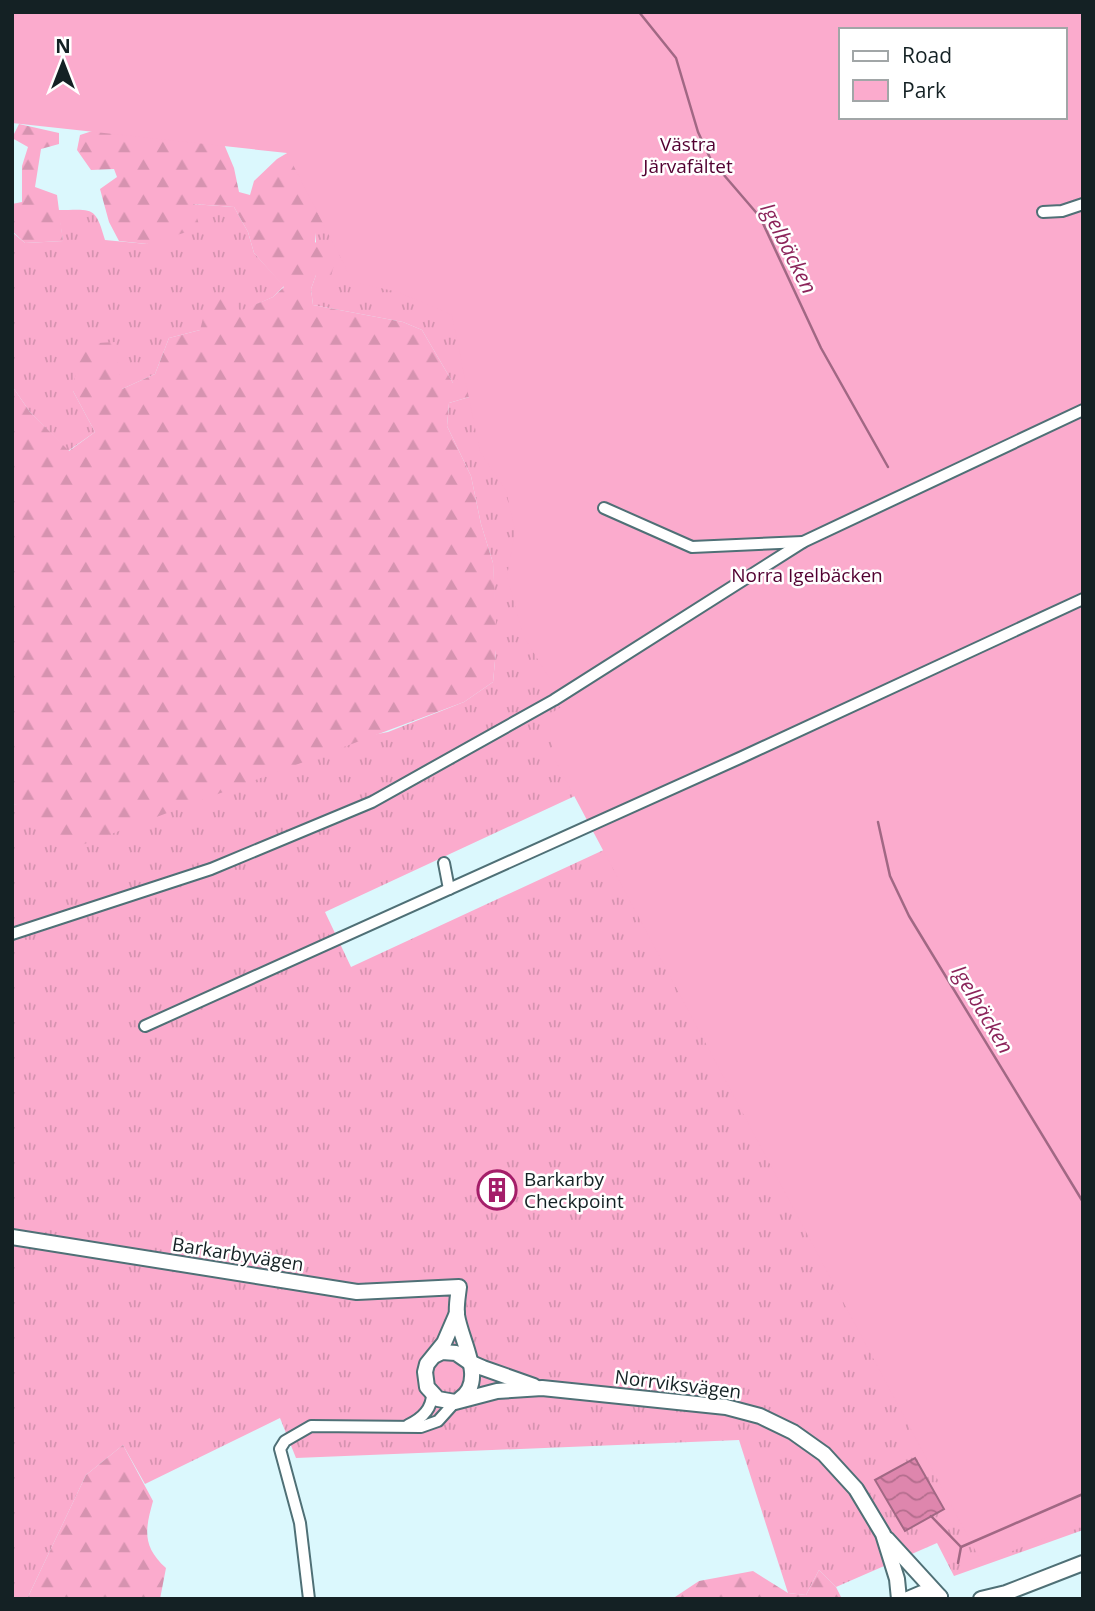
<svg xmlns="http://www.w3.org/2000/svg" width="1095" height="1611" viewBox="0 0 1095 1611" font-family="'Open Sans',sans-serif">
<defs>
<pattern id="grass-tufts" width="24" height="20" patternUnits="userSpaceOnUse" patternTransform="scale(1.75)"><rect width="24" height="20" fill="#fbabcd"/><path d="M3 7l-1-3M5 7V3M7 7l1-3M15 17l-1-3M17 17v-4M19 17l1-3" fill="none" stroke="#d693b0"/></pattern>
<pattern id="forest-firs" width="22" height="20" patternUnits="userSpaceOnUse" patternTransform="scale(1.75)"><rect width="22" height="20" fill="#fbabcd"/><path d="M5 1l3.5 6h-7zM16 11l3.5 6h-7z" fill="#d693b0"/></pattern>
<pattern id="water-waves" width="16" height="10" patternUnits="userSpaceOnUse" patternTransform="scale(1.75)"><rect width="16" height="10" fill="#de86ad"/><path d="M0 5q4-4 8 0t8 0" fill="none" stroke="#b36d8d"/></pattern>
</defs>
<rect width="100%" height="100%" fill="#dbf8fd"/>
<g fill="url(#grass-tufts)">
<path d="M841,30v87l-139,620 -377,175 26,55 732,-339v902l-129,46 -17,-33 -101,44 -17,-17 -13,25 -18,-2 -49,-153 -443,18 -16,-40 -135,66 -22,-39 -37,30 -59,124h-15v-794l376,-73 76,-30 29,-20 3,-32 -3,-87 -12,-39 -10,-48 -24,-50 2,-23 27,-8 -23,-12 -31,-53 -19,-8 -90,-17 -2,-16 5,-14v-43z"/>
<path d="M192,204l42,3 14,25 6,21 30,33 -11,11 -73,33 -31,8 -14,36 -33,15 -49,2 22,41 -27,19 -38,-39 -18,-26v-154l13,11 38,-2 -5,-31c35,0 37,-5 47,30l42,4z"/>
</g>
<g fill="url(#forest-firs)">
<path d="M123,121l93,4 18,43 5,24 11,3 4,-14 23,-22 44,-26 11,101 -16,-1 -1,9 21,16 -5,18 -15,-1 -5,14 2,16 90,17 19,8 31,53 15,-11 8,23 -27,8 -2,23 24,50 10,48 12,39 3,53v34l-3,32 -29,20 -385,144 -39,-11 -17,-31 -11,1v-419l18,26 39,39 26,-19 -22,-41 7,-47 35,-2 7,47 33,-15 14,-36 31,-8 8,-31 23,-8 9,20 33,-14 11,-10 -30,-34 -6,-21 -14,-25 -41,-3 7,24 -53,16 -28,-3 -10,-19 -9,-33 17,-12 -3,-8 -23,1 -14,-20 3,-15z"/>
<path d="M19,124l40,9v11l-18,5 -6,38 22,8 6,46 -38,2 -13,-12v-27l10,-2v-36l6,-19 -16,-9z"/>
<path d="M123,1445l30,56c-8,29 -11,45 13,67l-6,31h-133l59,-124z"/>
<path d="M819,1570l17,17 6,12h-170l27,-18 54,-10 35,22 18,2z"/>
</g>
<path fill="#fbabcd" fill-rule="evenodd" d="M12,12h1071v1511l-101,40 -428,-805 -5,-43 16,-11 -42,-69 -16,-59 8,-45 -9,-41 -26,-38 -28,-137 -54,-23 -45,-10 -66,-129 -275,-30zM841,30h224v87h-224z"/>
<path fill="url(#water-waves)" stroke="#a16884" stroke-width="2" d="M915,1458l29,51 -39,22 -30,-51z"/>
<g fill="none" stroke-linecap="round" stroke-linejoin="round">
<g stroke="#a16884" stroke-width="2.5">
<path d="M639,12l37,46 22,74 13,28 49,57 61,131 67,119"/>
<path d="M878,822l12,54 19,40 174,286"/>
<path d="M931,1516l30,31 122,-53"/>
<path d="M958,1563l3,-16"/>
</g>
<g stroke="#4f7076" stroke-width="14">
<g id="minor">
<path d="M1043,212l19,-1 21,-7"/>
<path d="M604,508l88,39 111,-5"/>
<path d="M444,863l5,26"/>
<path d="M12,934l199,-65 161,-67 182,-102 249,-158 280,-132"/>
<path d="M145,1026l597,-269 341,-158"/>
<path d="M408,1425c13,-6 24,-15 24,-31"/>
<path d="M309,1599l-9,-76 -20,-74 5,-8 26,-15 110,1 17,-6 17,-19"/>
</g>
</g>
<g stroke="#4f7076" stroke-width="18">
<g id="tertiary">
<path d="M12,1237l345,55 102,-5c-1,9 -3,19 -2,28 4,27 30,66 3,84"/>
<path d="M457,1313l-13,30 -17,21 -2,8 2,15 11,12 17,3 42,-11 45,-3 184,19 34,9 33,16 31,22 32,35 27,45 14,45 2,20"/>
<path d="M436,1355l6,-3 14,1 13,9 14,6 51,18"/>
<path d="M887,1539l53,58"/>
<path d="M908,1599l14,-6 18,4"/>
<path d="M981,1599l25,-6 77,-30"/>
</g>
</g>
<use href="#minor" stroke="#fff" stroke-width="10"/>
<use href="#tertiary" stroke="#fff" stroke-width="14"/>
</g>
<defs>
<g id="building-ring" transform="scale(2.0125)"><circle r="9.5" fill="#fff" stroke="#a41e69" stroke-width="1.5"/><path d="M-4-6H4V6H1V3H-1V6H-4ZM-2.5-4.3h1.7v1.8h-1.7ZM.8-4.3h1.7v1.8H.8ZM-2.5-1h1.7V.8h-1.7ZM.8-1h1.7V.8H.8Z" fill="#a41e69"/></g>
</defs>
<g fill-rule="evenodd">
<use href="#building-ring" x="497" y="1190"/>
</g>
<g text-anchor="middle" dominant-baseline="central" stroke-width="5" stroke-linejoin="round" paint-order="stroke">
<g font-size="19" fill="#520131" stroke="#fff">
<text x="688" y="144">Västra<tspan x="688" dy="22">Järvafältet</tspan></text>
<text x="807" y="575">Norra Igelbäcken</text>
</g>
<g font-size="19" fill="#142124" stroke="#fff" text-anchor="start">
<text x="524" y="1179">Barkarby<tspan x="524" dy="22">Checkpoint</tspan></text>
</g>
<g font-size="19" fill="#142124" stroke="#fff">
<text transform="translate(238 1254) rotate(9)">Barkarbyvägen</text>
<text transform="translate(678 1384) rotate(7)">Norrviksvägen</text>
</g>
<g font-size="21" font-style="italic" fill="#8c255b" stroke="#fff">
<text transform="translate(789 248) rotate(63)">Igelbäcken</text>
<text transform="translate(983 1009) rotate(59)">Igelbäcken</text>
</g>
</g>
<rect width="1095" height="1611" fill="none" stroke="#142124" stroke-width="28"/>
<rect x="839" y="28" width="228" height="91" fill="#ffffff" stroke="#a1a6a7" stroke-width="2"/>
<rect x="853" y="51" width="35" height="10" fill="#ffffff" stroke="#a1a6a7" stroke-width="2"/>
<text x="902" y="63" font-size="21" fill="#142124">Road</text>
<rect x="853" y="80" width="35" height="21" fill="#fbabcd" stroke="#a1a6a7" stroke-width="2"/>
<text x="902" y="98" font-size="21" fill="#142124">Park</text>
<g transform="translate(63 63)" stroke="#ffffff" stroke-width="5" paint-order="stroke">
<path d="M0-5L12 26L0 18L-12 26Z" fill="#142124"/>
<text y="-10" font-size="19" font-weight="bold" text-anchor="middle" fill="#142124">N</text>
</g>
</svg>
